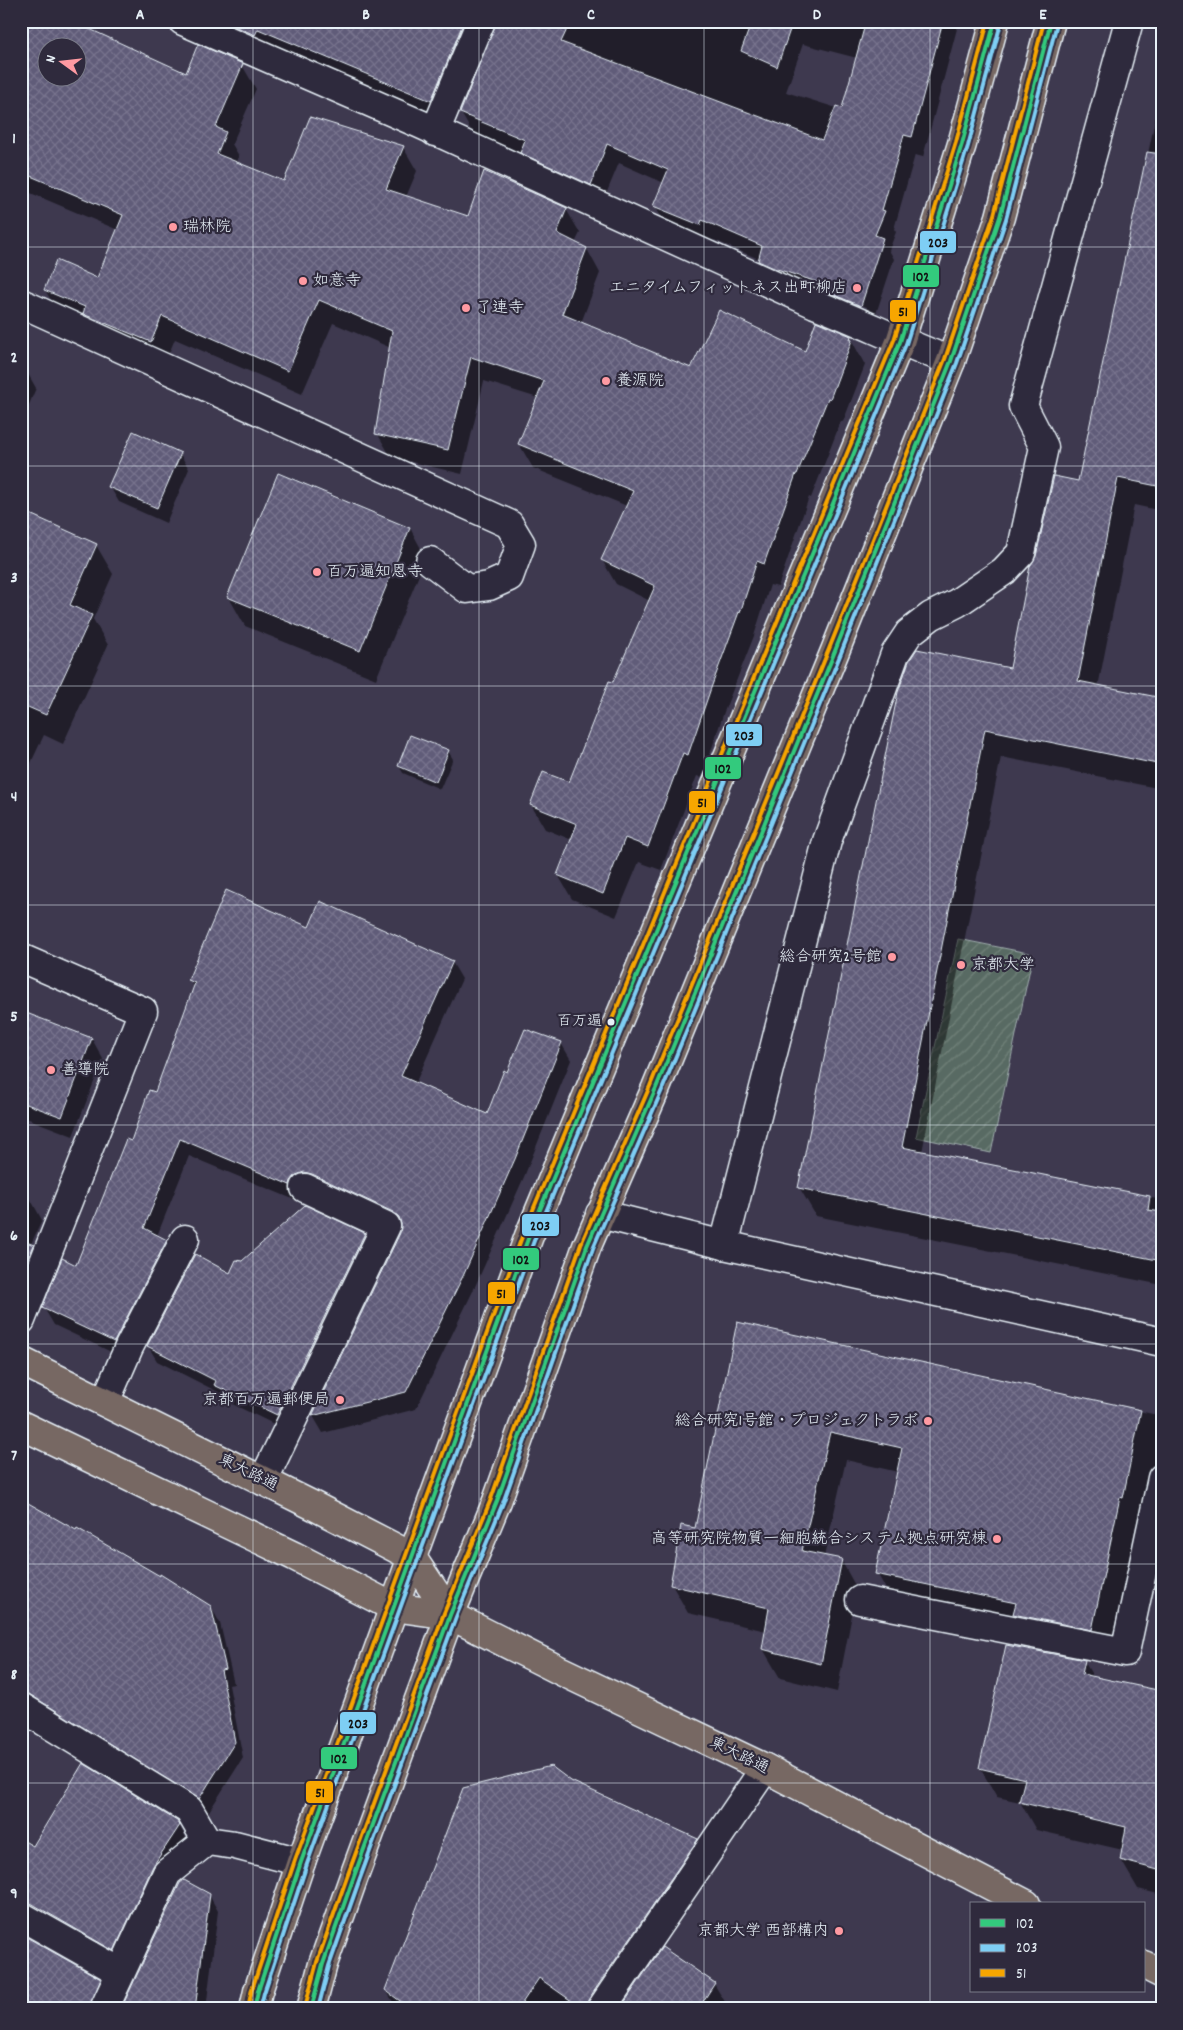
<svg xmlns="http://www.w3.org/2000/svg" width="1183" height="2030" viewBox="0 0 1183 2030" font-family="Dekko,'Klee One',sans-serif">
<defs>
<pattern id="garden-furrows" width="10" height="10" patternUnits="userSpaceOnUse" patternTransform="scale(1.25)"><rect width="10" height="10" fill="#596b63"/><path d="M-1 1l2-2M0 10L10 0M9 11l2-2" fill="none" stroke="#71817a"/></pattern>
<pattern id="building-cross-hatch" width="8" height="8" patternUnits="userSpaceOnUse" patternTransform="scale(1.25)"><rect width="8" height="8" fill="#605b79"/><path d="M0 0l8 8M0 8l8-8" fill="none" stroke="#77738d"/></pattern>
</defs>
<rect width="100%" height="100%" fill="#3e394f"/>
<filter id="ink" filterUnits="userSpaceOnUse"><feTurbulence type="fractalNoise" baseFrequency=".02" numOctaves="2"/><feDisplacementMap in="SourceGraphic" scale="10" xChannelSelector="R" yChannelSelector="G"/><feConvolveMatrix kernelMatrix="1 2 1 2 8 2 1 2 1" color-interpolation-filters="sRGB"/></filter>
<g filter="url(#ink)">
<path fill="url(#garden-furrows)" stroke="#a0aeae" d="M958,939l75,15 -42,199 -75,-16z"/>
<g fill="#0007" fill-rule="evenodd">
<path d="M21,21l166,54 55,-10 14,24 -24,55 7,12 -2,7 48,20 118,-36 14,24 -11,26 63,21 97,-9 14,24 -5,10 12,6 13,24 -19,50 111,47 114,-17 44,-16 15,28 -22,57 -2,-1 -30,77 -2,-1 -31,90 -8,-2 -16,51 -30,76 -22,66 -5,-2 -36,94 -22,-8 -23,55 -44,-18 -14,-24 14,-35 -27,-11 -14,-24 39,-21 80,-183 -34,-17 -14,-24 25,-54 -94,-38 -14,-24 19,-46 -54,-17 -22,93 -71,-17 -14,-24 14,-85 -58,-25 -31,71 -127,-55 -11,26 -105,-51 -14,-24 53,-11 20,-49 -97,-41zM48,48h30v30h-30z"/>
<path d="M243,21h716l-36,136 -8,-2 -21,74 2,3 -7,18 5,9 -22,67 -101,-45 -12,-22 -45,-19 -2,5 -46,-19 -11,-20 9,-23 -45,-20 -17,41 -69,-31 -10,-19 -50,-20 -12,-21 36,-87h-6l-49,95 -188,-78zM803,44l54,14 -14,52 -57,-18zM833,293l34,14 -1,3 -33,-14z"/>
<path d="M1162,87v424l-28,-6 -36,182 64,12v90l-161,-32 -79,395 240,48v85l-346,-69 -17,-29 100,-494 112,-24 68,-186z"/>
<path d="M21,369l6,3 9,16 -15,36z"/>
<path d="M180,454l9,15 -23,54 -47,-21 -9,-15z"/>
<path d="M21,511l75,34 17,29 -20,45 15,26 -45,99 -19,-9 -23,49z"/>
<path d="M410,528l16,30 -50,121 -131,-53 -17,-30z"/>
<path d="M448,751l5,8 -13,30 -37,-16 -4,-7z"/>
<path d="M1162,805v41l-6,-10z"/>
<path d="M309,928l143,34 10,17 -47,105 72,32 21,-43 53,-30 10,17 -47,117 -51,114 -57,118 -93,24 -10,-17 88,-183 1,-5 -80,-38 -22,8v4l-111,-46 -32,80 9,5 10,17 -52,100 -70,-33 -10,-17 32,-42 80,-172 39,-105 -6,-9z"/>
<path d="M21,1012l71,27 11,20 -30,77 -52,-20z"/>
<path d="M21,1196l10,4 11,20 -21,46z"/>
<path d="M364,1234l9,16 -87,180 -62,-30 -4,-7 -63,-32 -9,-15 94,-83z"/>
<path d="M738,1324l424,92v94l-22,16 -4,-1 -28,132 -215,-55 -16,-29 21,-101 -52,-12 -22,97 17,3 16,29 -20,103 -57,-14 -17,-29 3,-18 -78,-18 -16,-28 24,-55z"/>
<path d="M21,1500l190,107 9,16 14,61 -5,1 14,73 -35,55 -187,-114z"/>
<path d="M1007,1646l77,15 10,17 60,13 8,-39v243l-24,-6 -17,-29 2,-10 -87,-20 -16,-28 -23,-5 -17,-29z"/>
<path d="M570,1782l127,58 12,22 -100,147h-212l-11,-19z"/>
<path d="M177,1822l11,19 -65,124 -102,-47v-80l14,8z"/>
<path d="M209,1895l9,16 -12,98h-83z"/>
<path d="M100,1980l9,15 -7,14h-81z"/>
<path d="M714,1984l13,21 -2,4h-103z"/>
</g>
<g fill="url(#building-cross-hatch)" stroke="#e8f1f8" fill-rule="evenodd">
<path d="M21,21h51l114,52 12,-29 45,20 -27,63 10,5 -9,22 67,27 26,-64 94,29 -18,43 82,27 16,-45 83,37 -10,25 30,15 -25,66 129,54 28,-58 86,41 11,-30 35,15 -1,3 2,1 -22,59 -2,-1 -31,76h-1l-32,90 -7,-3 -17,52 -1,-1 -28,76 -23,67 -5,-2 -35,94 -23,-9 -22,56 -46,-19 20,-51 -47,-19 13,-33 26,10 40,-101 4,1 42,-96 -54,-26 32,-69 -115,-47 26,-63 -73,-24 -23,93 -73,-16 17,-103 -73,-31 -31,71 -126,-55 -11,26 -68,-28 2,-7 -41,-17 12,-30 41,18 26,-63 -102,-43zM48,48h30v30h-30z"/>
<path d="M223,21h241l-33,80 -173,-72 -3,6z"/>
<path d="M496,21h75l-10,21 261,98 14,-34 6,2 24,-87h77l-31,116 -8,-2 -22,75 3,1 -10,24 8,3 -22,68 -34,-14 2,-6 -55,-18 -16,-7 4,-15 -60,-26 -2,5 -47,-19 15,-36 -61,-26 -16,41 -71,-32 5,-13 -65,-27z"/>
<path d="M752,21h41l-16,46 -36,-16z"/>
<path d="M1147,152l15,2v333l-44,-9 -40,203 84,17v67l-177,-36 -83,418 248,49 -2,14 14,2v49l-364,-73 100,-496 11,-31 8,-12 93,19 20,-102 6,-10 18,-80 24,5z"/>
<path d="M133,431l48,22 -24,55 -49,-21z"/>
<path d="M278,473l132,55 -50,123 -133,-54z"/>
<path d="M21,510l76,34 -27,61 22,10 -46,100 -25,-11z"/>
<path d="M410,735l39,15 -13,32 -38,-16z"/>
<path d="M226,890l83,37 11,-26 133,60 -52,115 86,38 17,-44 3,2 18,-43 37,13 -47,117 -51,115 -58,118 -94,24 88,-183 1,-9 -2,-7 -6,-5 -81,-38 -8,-2 -8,3 -5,6 -1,4 -110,-46 -36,89 23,12 -53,102 -72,-34 20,-50 14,7 50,-126 5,2 18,-51 6,2 40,-109 -7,-3z"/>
<path d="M21,1011l71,27 -30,79 -41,-15z"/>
<path d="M305,1205l60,28 -88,182 -63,-30 2,-4 -69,-35 48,-92 35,19 6,-13 6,1z"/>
<path d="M21,1240l13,5 -13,32z"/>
<path d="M737,1322l404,88 -18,88 -3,-1 -28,133 -79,-16 3,-11 -141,-29 27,-126 -72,-16 -28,119 40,8 -21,105 -59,-15 7,-41 -99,-23 11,-60 14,3z"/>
<path d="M21,1499l55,31 1,-2 83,48v-2l51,32 15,63 -5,1 14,72 -36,57 -170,-105 -8,-3z"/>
<path d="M1006,1645l79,15 -3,14 80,17v180l-42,-11 6,-33 -107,-25 6,-23 -46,-11z"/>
<path d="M83,1763l94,58 3,4 -27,41 -39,85 -85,-49 -8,-2v-61l12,7z"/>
<path d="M551,1766l20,15 127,58 -110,161 -2,9h-3l-44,-31 -21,31h-107l-26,-19 78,-202z"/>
<path d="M184,1880l26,14 -15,115h-74l59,-126z"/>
<path d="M21,1934l80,45 -12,30h-68z"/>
<path d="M662,1947l53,36 -17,26h-78z"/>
</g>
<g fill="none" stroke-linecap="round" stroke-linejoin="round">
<g stroke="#e8f1f8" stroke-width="31">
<g id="minor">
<path d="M183,21l237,103 395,180c46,18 90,40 136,57"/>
<path d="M435,132l46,-111"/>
<path d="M21,303l488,221 12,20 -12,33 -20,9 -22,3 -37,-28"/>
<path d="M21,958l122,53 -122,309"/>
<path d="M600,1214l124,31 438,97"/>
<path d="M724,1245l103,-404 68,-187 14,-21 22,-17 26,-13 47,-32 17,-18 23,-106 -21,-41 106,-385"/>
<path d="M105,1402l24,-55 56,-108"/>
<path d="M263,1481l123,-255 -81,-38"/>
<path d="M860,1600l265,52 37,-174"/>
<path d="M21,1707l168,103 18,31"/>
<path d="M21,1916l99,56"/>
<path d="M104,2009l63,-136 40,-32 28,4 66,17"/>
<path d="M601,2009l164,-241"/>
</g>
</g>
<g stroke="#e8f1f8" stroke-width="31">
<g id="major">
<path d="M21,1361l293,145 97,50 39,59"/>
<path d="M21,1425l273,131 99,51 57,8 111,56 204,97 261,136"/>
<path d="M1144,1965l18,9"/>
<path d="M254,2009l4,-18 43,-129 228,-626 371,-894 62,-198 33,-123"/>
<path d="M311,2009l12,-45 30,-85 97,-264 47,-114 90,-255 69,-158 179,-437 116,-290 49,-144 51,-196"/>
</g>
</g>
<use href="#minor" stroke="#2f2a3d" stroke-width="28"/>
<use href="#major" stroke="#776864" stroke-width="28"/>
<g stroke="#2f2a3d" stroke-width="8">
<g id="bus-1">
<path d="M254,2009l4,-18 43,-129 228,-626 371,-894 62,-198 33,-123"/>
<path d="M311,2009l12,-45 30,-85 97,-264 47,-114 90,-255 69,-158 179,-437 116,-290 49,-144 51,-196"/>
</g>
</g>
<g stroke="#2f2a3d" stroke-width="8">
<g id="bus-2">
<path d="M260,2009l4,-16 43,-129 228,-626 371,-894 62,-198 33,-123"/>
<path d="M318,2009l11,-43 30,-85 97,-264 47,-114 90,-255 69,-158 179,-437 116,-290 49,-144 51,-196"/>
</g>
</g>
<g stroke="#2f2a3d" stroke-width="8">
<g id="bus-3">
<path d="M305,2007l12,-45 30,-85 97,-264 47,-114 90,-255 69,-158 179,-437 116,-290 49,-144 50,-194"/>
<path d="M248,2008l4,-19 43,-129 228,-626 371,-894 62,-198 32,-121"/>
</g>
</g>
<use href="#bus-1" stroke="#33ca7d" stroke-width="4"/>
<use href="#bus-2" stroke="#7ecef4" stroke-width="4"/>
<use href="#bus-3" stroke="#f7a600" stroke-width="4"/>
</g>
</g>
<path fill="none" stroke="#e8f1f8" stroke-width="1" stroke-opacity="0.55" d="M253,21v1988M479,21v1988M704,21v1988M930,21v1988M21,247h1141M21,466h1141M21,686h1141M21,905h1141M21,1125h1141M21,1344h1141M21,1564h1141M21,1783h1141"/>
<g fill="#ff9aa2" stroke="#2f2a3d" stroke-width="2">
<circle cx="173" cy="227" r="5"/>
<circle cx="303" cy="281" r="5"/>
<circle cx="857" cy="288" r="5"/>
<circle cx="466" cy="308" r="5"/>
<circle cx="606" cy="381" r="5"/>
<circle cx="317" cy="572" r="5"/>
<circle cx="892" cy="957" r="5"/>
<circle cx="961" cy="965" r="5"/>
<circle cx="51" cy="1070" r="5"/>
<circle cx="340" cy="1400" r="5"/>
<circle cx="928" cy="1421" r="5"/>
<circle cx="997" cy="1539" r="5"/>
<circle cx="839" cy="1931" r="5"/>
</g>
<circle fill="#e8f1f8" stroke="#2f2a3d" stroke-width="2" cx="611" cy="1022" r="4.5"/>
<g text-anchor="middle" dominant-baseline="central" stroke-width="4.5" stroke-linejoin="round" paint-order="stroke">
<g font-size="15" fill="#e8f1f8" stroke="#2f2a3d" text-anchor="end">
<text x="602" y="1022">百万遍</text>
</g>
<g font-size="16" fill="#e8f1f8" stroke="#2f2a3d" text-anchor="start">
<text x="183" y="227">瑞林院</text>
<text x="313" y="281">如意寺</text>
<text x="847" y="288" text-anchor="end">エニタイムフィットネス出町柳店</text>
<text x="476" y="308">了連寺</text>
<text x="616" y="381">養源院</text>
<text x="327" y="572">百万遍知恩寺</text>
<text x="882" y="957" text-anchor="end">総合研究2号館</text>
<text x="971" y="965">京都大学</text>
<text x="61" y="1070">善導院</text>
<text x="330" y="1400" text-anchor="end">京都百万遍郵便局</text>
<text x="918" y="1421" text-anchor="end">総合研究1号館・プロジェクトラボ</text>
<text x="987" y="1539" text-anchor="end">高等研究院物質一細胞統合システム拠点研究棟</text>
<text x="829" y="1931" text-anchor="end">京都大学 西部構内</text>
</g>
<g font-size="16" fill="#e8f1f8" stroke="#2f2a3d">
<text transform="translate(248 1473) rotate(26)">東大路通</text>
<text transform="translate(739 1756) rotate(26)">東大路通</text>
</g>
</g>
<g stroke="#2f2a3d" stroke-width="2">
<rect x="919" y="230" width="38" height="24" rx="5" fill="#7ecef4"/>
<rect x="902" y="264" width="38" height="24" rx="5" fill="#33ca7d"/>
<rect x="889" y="299" width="28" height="24" rx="5" fill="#f7a600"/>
<rect x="725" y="723" width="38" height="24" rx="5" fill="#7ecef4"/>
<rect x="704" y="756" width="38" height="24" rx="5" fill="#33ca7d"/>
<rect x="688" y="790" width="28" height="24" rx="5" fill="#f7a600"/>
<rect x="521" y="1213" width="39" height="24" rx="5" fill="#7ecef4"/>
<rect x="502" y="1247" width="38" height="24" rx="5" fill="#33ca7d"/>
<rect x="487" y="1281" width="29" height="24" rx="5" fill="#f7a600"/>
<rect x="339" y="1711" width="38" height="24" rx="5" fill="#7ecef4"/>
<rect x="320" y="1746" width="38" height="24" rx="5" fill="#33ca7d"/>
<rect x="305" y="1780" width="29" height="24" rx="5" fill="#f7a600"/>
</g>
<g font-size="14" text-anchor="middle" font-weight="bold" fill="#111">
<text x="938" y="247">203</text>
<text x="921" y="281">102</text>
<text x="903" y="316">51</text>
<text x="744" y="740">203</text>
<text x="723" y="773">102</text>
<text x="702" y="807">51</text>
<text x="540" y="1230">203</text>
<text x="521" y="1264">102</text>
<text x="501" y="1298">51</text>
<text x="358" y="1728">203</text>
<text x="339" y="1763">102</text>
<text x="320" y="1797">51</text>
</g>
<rect width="1183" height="2030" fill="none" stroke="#2f2a3d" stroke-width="55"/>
<rect x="970" y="1902" width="175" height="90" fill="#2f2a3d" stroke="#797a88"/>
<rect x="980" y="1919" width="25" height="8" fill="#33ca7d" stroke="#797a88"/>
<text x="1016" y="1928" font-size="15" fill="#e8f1f8">102</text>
<rect x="980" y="1944" width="25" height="8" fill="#7ecef4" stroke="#797a88"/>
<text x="1016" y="1952" font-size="15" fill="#e8f1f8">203</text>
<rect x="980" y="1969" width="25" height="8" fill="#f7a600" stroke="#797a88"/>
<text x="1016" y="1978" font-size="15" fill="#e8f1f8">51</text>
<g transform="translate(62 62) rotate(285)"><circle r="24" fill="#2f2a3d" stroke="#797a88"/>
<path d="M0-4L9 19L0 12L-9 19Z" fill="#ff9aa2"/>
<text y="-8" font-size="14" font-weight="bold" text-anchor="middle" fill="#e8f1f8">N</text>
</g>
<rect x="28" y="28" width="1128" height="1974" fill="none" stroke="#e8f1f8" stroke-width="2"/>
<g font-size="16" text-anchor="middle" font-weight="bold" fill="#e8f1f8">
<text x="140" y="19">A</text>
<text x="366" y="19">B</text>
<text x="591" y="19">C</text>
<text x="817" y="19">D</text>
<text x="1043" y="19">E</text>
<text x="14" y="143">1</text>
<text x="14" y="362">2</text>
<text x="14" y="582">3</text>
<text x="14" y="801">4</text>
<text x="14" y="1021">5</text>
<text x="14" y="1240">6</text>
<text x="14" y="1460">7</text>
<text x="14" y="1679">8</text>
<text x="14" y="1898">9</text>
</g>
</svg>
